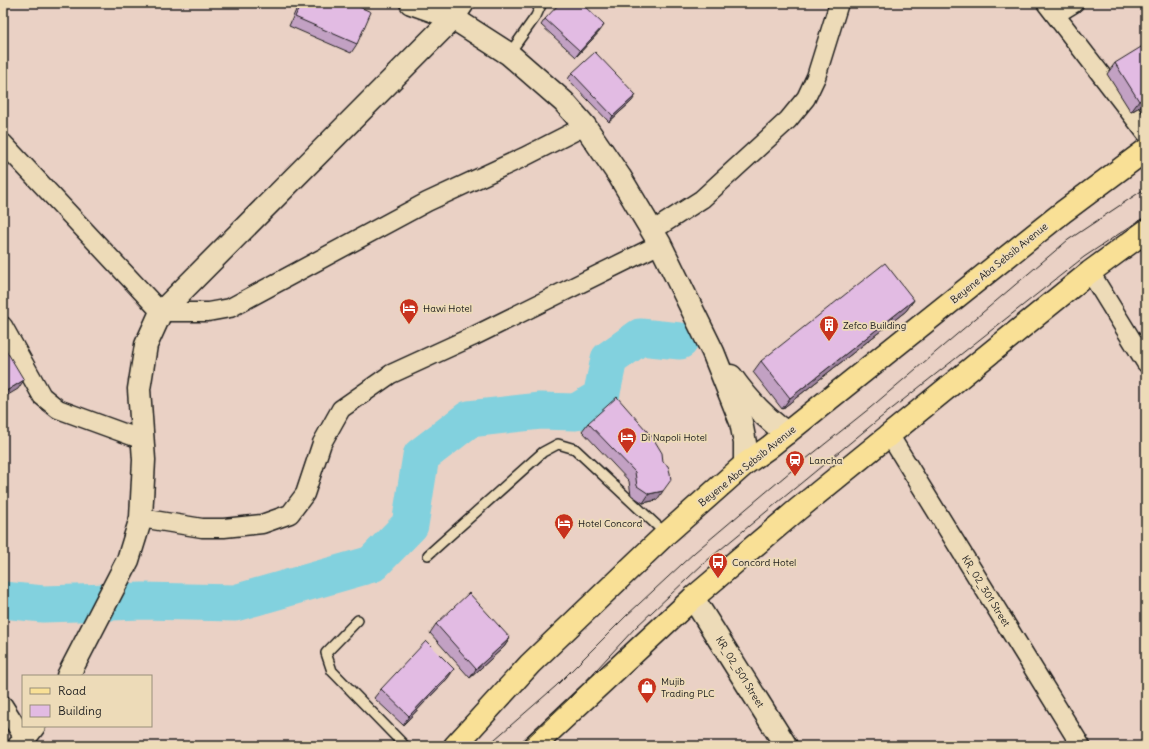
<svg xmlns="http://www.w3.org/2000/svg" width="1149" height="749" viewBox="0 0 1149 749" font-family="Delius,sans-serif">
<rect width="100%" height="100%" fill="#ead1c5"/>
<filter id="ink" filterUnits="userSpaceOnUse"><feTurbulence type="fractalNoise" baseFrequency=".025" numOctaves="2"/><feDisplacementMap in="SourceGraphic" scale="8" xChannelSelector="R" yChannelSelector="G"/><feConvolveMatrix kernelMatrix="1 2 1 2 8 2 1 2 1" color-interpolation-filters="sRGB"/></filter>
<g filter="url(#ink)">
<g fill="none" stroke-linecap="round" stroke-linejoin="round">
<path stroke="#82d1de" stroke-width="37" d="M3,600l40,4 100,-3 92,2 137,-39 38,-39 11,-69 48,-37 71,-8 36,1 25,-15 8,-38 31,-22 40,4"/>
<g stroke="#1c1c1c" stroke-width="12">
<g id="service">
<path d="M509,54l27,-38 6,-13"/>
<path d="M428,555l115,-103 15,-8 17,5 91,85"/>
<path d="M358,620l-32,33 6,18 73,75"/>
</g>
</g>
<g stroke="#1c1c1c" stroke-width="21">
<g id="minor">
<path d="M1046,3l100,130"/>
<path d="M1056,14l18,-11"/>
<path d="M3,143l158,169h47l22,-4 197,-106 97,-45 61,-31"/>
<path d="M652,231l50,-32 86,-79 18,-22 10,-21 23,-74"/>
<path d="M1090,272l56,91"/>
<path d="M3,326l39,70 16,13 85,31"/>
<path d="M890,436l191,310"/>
<path d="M141,518l61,10h22l38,-4 28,-10 15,-20 17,-51 19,-34 50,-35 83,-38 186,-92"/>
<path d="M3,705l21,33"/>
</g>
</g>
<g stroke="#1c1c1c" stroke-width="25">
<g id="tertiary">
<path d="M411,3l42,15 56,36 55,48 21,24 35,51 40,67 53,108 28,70 4,21v21"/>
<path d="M731,376c15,21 33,42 56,57"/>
<path d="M693,598l93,148"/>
<path d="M68,676l60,-116 13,-42 3,-58 -5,-71 7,-44 15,-33 292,-294 10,-15"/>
<path d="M19,746l15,-20"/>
</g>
</g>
<g stroke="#1c1c1c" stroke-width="25">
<g id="primary">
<path d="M455,746l75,-82 136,-130 79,-70 23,-16 295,-236 83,-62"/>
<path d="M534,746l159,-148 104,-88 293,-238 56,-41"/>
</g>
</g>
<use href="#service" stroke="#eddbb8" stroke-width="9"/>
<use href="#minor" stroke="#eddbb8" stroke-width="18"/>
<use href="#tertiary" stroke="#eddbb8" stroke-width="22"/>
<use href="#primary" stroke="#f9e096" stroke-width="22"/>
<g stroke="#1c1c1c" stroke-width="1">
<path d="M487,746l69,-60 70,-70 69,-64 96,-81 79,-63 198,-168 78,-52"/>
<path d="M519,746l51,-48 66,-71 68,-64 175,-144 205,-162 62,-41"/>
</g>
</g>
<g fill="#c2a1c3" stroke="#1c1c1c">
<path d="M299,3h52l6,41 -6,9 -62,-27z"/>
<path d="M545,19l55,12 -24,26 -35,-32z"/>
<path d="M1115,63l31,40 -15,9 -24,-38z"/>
<path d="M572,73l60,28 -23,21 -41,-43z"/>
<path d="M914,300l-8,11 -124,98 -29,-37 8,-11z"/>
<path d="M588,423l75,39 -6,38 -14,3 -12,-8 -2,-14 -47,-50z"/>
<path d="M436,624l74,14 -6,9 -34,31 -40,-45z"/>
<path d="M448,678l-45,47 -29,-27 7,-9z"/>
</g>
<g fill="#9e839f" stroke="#1c1c1c">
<path d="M604,25l-4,6 -24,26 4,-6z"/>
<path d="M636,95l-4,6 -23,21 4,-6z"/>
<path d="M1146,97v6l-15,9 8,-11z"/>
<path d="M914,300l-8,11 -124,98 8,-11z"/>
<path d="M24,380l-6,9 -15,9v-5z"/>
<path d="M663,491l-6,9 -14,3 6,-9z"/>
<path d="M510,638l-6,9 -34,31 6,-9z"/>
<path d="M454,669l-6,9 -45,47 6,-9z"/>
</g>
<g fill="#e2bbe3" stroke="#1c1c1c">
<path d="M301,3h50l20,9 -14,32 -62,-27z"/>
<path d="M560,3h21l23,22 -24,26 -35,-32z"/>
<path d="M1146,44v53l-7,4 -24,-38z"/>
<path d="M595,52l41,43 -23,21 -41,-43z"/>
<path d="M885,263l29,37 -124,98 -29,-37z"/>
<path d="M3,345l21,35 -21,13z"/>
<path d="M617,397l36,41 9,15 1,9 5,4 2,7 1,7 -8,11 -14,3 -12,-8 -2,-14 -47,-49z"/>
<path d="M469,593l41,45 -34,31 -40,-45z"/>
<path d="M426,641l28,28 -45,47 -28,-27z"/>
</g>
</g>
<defs>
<g id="hotel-pin" transform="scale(1)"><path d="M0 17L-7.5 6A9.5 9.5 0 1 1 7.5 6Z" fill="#c8321e" stroke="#eddbb8"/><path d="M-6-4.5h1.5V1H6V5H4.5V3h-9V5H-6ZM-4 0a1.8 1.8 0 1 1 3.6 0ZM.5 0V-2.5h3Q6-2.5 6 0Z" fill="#fff"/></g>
<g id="building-pin" transform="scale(1)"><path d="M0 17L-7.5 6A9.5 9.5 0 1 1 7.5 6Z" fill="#c8321e" stroke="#eddbb8"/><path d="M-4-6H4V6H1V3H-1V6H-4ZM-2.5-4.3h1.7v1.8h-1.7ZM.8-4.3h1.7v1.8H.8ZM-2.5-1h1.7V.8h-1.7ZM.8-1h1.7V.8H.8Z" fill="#fff"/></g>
<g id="station-pin" transform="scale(1)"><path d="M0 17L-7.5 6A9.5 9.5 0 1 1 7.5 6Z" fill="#c8321e" stroke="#eddbb8"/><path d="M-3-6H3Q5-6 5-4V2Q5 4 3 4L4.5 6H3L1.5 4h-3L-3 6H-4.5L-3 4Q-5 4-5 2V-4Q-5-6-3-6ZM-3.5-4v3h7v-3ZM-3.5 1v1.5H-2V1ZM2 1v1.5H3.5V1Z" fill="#fff"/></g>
<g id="bus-pin" transform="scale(1)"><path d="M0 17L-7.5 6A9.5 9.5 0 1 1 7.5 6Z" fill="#c8321e" stroke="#eddbb8"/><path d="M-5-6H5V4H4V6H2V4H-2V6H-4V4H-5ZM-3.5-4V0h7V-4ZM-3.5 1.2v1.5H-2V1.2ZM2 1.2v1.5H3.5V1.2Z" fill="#fff"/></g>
<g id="shop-pin" transform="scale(1)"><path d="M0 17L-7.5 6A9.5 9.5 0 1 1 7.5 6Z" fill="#c8321e" stroke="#eddbb8"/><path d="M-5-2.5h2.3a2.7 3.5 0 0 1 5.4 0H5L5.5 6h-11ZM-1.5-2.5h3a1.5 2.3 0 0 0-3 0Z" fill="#fff"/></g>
</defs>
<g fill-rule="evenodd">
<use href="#hotel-pin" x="409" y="308"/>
<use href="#building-pin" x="829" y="325"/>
<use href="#hotel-pin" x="627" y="437"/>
<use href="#station-pin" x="795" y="460"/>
<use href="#hotel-pin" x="564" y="523"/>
<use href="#bus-pin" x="718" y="562"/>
<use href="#shop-pin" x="647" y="687"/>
</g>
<g text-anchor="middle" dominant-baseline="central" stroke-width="3.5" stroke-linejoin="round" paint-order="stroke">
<g font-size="10" fill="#1c1c1c" stroke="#eddbb8">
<text transform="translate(999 263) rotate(-39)">Beyene Aba Sebsib Avenue</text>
<text transform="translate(747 466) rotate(-39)">Beyene Aba Sebsib Avenue</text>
<text transform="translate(986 591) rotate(58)">KR_02_301 Street</text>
<text transform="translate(740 672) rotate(58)">KR_02_501 Street</text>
</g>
<g font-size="10" fill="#1c1c1c" stroke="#eddbb8" text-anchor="start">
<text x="423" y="308">Hawi Hotel</text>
<text x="843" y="325">Zefco Building</text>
<text x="641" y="437">Di Napoli Hotel</text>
<text x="809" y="460">Lancha</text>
<text x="578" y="523">Hotel Concord</text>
<text x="732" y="562">Concord Hotel</text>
<text x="661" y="681">Mujib<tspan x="661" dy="12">Trading PLC</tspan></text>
</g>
</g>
<rect width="1149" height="749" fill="none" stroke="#eddbb8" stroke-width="16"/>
<rect x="8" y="8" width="1133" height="733" fill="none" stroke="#1c1c1c" stroke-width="1.5" filter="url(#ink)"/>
<rect x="22" y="675" width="130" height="52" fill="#eddbb8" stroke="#998f7a"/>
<rect x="30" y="688" width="20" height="6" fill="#f9e096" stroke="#998f7a"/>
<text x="58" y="695" font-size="12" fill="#1c1c1c">Road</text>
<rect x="30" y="705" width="20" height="12" fill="#e2bbe3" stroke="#998f7a"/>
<text x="58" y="715" font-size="12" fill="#1c1c1c">Building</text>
</svg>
